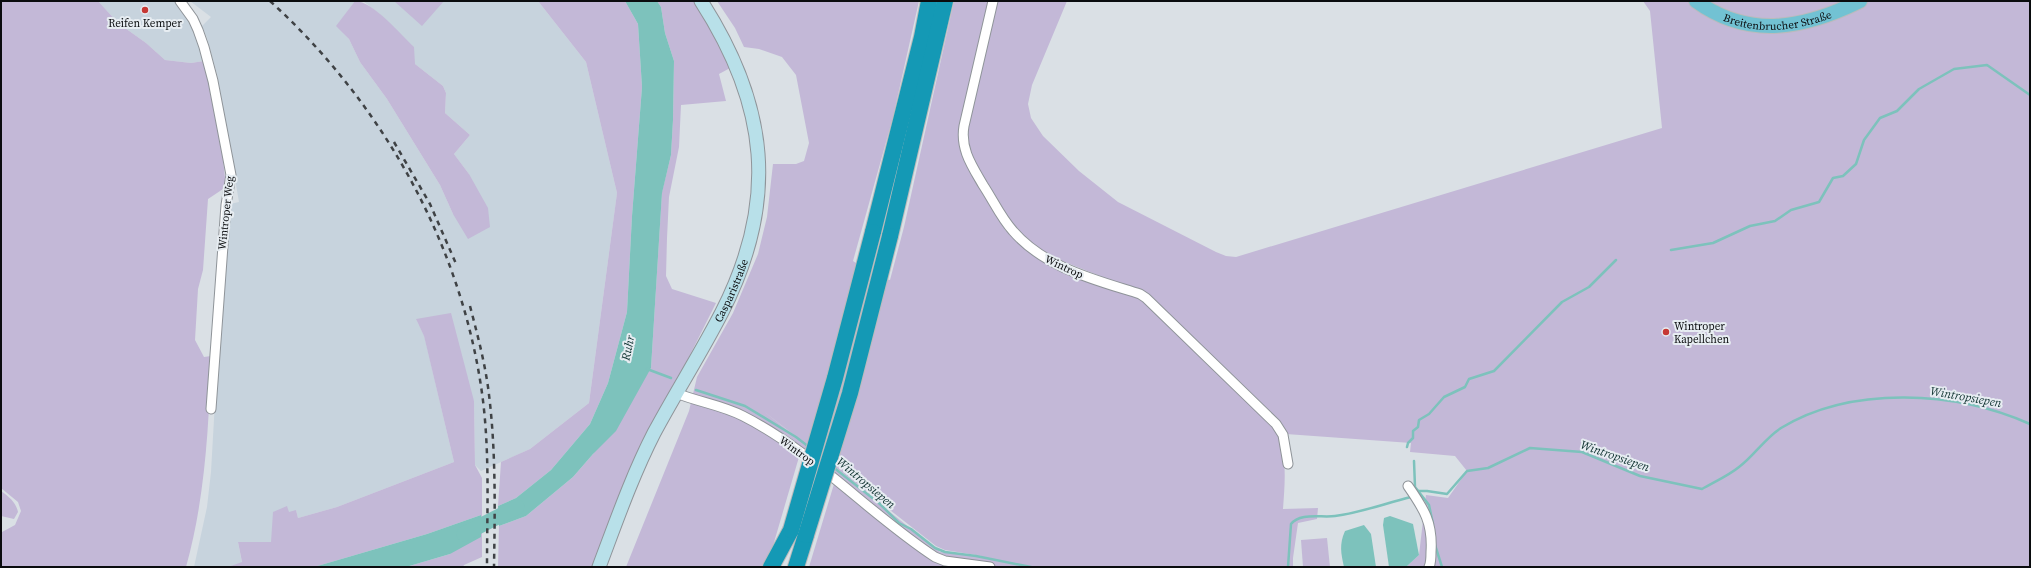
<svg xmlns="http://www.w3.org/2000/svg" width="2031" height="568" viewBox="0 0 2031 568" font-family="'Source Serif 4',serif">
<rect width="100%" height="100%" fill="#dae0e5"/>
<g fill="#c7d3dd">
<path d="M98,1h78l15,23 13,37 -13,2 -26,-3 -19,-17 -28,-20z"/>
<path d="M190,1h165l-18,25 12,13 11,23 27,37 53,86 13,29 16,-40 -15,-20 16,-19 -25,-22 1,-20 -3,-7 -28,-22 -33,-48 -19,-15h175l48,61 31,131 -28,210 -59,46 -49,22 -6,-6 -1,-64 -58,-82 8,16 30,127 -117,45 -39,11 -2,-8 -25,32h-33l4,21 -14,4h-34l13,-60 4,-35 7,-123 4,-16 4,-89 4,-40 9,-2 -22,-128 -10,-36 -5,-12 9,-9z"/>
</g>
<g fill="#c3b8d7" fill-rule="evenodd">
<path d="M1,1h97l20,22 28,20 19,17 26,3 13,-2 16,70 6,56 -18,12 -5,71 -5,19 -3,51 9,17 7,-1c-2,70 -6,143 -25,211h-185l1,-35 13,-7 6,-14 -3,-9 -17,-14z"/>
<path d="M355,1c18,0 46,34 59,46l1,17 28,22 3,7 -1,20 25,22 -16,19 15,20 19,34 2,19 -22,12 -15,-25 -13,-29 -53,-86 -27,-37 -11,-23 -13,-13z"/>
<path d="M394,1h50l-22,25z"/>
<path d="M538,1h87l13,23 4,63 -10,129 -5,96 -19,71 -18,41 -39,46 -35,28 -18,8 3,-44 29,-13 59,-46 28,-210 -31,-131z"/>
<path d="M657,1h38l37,66 -13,7 7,27 -45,4 -2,42 -10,50 -2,41 -1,38 6,13 44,14 -43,86 -79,178h-96l1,-41 27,-10 47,-39 20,-23 58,-86 11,-176 9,-37 2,-35 1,-59 -9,-28 -4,-26z"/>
<path d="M717,1h202l-26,116 -40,144 23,16 14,3 14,-53 50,-226h113l-35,84 -4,19 3,14 12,18 36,35 39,31 98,50 10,4 10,1 426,-129 -12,-117 -7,-10h387v566h-624l13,-12 7,-60 22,3 19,-27 -12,-15 -45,-4 1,-9 -125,-9 -143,-141 -96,-38 -33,-24 -44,-77 -6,5 41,71 38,31 98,36 133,128c14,25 11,57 9,84l35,-1 -1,11 -19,4 -5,35v9h-484l25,-83 -35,-27 -29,99 -5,11h-139l63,-156 8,-34 36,-64 25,-59 9,-37 6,-53h23l8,-3 5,-18 -13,-68 -14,-18 -23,-8 -15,-2 -9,-19zM762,410l174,136 9,4 37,6 -42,-4z"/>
<path d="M451,313l23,88 1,64 7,13v79l-18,8 -1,2h-57l44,-13 31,-39 -54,19 -113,33h-86l14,-5 -4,-20h33l2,-30 14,-6 2,6 7,-2 2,8 39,-11 117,-45 -30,-126 -8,-17z"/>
<path d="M1,491c8,6 15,11 17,21l-4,7 -13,-3z"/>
<path d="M1327,538l3,29h-27l-2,-27z"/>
</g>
<g fill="#7dc2bc">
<path d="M625,1h32l4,6 4,26 9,28 -1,59 -2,35 -9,38 -11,175 -35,63 -23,23 -20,23 -47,39 -27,10 -1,-20 18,-8 35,-28 39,-46 18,-41 19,-71 5,-96 10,-129 -4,-63z"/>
<path d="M481,515v22l-31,17 -44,13h-92l113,-33z"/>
<path d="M1390,516l23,8 6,31 -13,12h-17l-6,-42 1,-7z"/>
<path d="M1364,525l7,9 5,33h-32c-3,-13 -5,-23 1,-36z"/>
</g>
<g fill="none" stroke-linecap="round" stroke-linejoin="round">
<g stroke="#7dc2bc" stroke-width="2.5">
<path d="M1671,250l42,-7 37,-17 25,-5 16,-11 28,-8 14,-24 10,-2 13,-12 8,-24 16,-22 17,-7 22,-22 35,-20 33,-4 43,30"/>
<path d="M647,369l24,9"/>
<path d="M696,390l49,16 51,31 13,10"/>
<path d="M1407,447l1,-4 5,-5v-7l5,-4 1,-7 10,-6 15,-17 21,-10 4,-8 25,-8 68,-69 27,-15 27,-27"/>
<path d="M1414,461l1,26 14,18 4,19"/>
<path d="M833,467l47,37 19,19 12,6 24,19 10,4 31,4 55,11"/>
<path d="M1418,491h9l20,3 20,-23 21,-3 42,-20 52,4 58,24 62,13c12,-7 26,-13 37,-22 15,-11 26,-29 42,-39 71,-43 175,-37 249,-4"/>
<path d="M1435,545l7,22"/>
<path d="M1288,567l3,-43c9,-12 31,-6 44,-8 25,-3 51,-13 76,-19"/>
</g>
<path stroke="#7dc2bc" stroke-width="15" d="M464,534l53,-27"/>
<g stroke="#8f9499" stroke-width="11">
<g id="street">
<path d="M180,1l13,18 5,11 6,17 9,34 18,94 -5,30 -15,204"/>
<path d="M993,1l-29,125c-4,23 8,40 19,59 10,15 18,33 30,46 32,37 83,49 127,63l6,4 130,126 7,11 5,29"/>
<path d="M676,393c22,9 46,12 67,23 71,36 125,97 192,141l10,4 45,6"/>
<path d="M1408,486c16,23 25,37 23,66 0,5 0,11 -2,15"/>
</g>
</g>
<g stroke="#8f9499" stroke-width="15">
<g id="secondary">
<path id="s1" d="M599,567c17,-45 33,-91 55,-134 22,-41 47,-80 68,-121 57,-112 46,-207 -21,-311"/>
</g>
</g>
<g stroke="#babbbc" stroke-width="16">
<g id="primary">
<path id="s2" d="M1696,1c54,39 109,27 164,0"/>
</g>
</g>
<g stroke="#babbbc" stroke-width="18">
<g id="highway">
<path d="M873,232l49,-195 7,-36"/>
<path d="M890,236l55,-235"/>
<path d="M771,567l20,-37"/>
<path d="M796,567l10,-32"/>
</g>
</g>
<use href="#street" stroke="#fff" stroke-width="9"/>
<use href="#secondary" stroke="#b8e0e9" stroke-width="13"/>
<use href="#primary" stroke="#72c2d3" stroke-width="14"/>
<use href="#highway" stroke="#1499b5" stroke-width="16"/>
<g stroke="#3f4245" stroke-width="2.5" stroke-dasharray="5 5" stroke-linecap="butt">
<path d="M270,1c112,102 191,242 212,392 8,58 5,116 5,174"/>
<path d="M394,142l36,62 27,62"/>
<path d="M470,306c7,27 14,53 18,81 8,59 7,120 6,180"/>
</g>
<g stroke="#babbbc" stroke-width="18" stroke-linecap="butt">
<g id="highway-bridge">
<path d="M791,530l44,-152 38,-146"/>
<path d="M806,535l44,-142 40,-157"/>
</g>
</g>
<use href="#highway-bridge" stroke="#1499b5" stroke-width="16"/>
</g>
<g fill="#c63834" stroke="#e7edf2" stroke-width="1.5">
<circle cx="145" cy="10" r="4"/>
<circle cx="1666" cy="332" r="4"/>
</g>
<g text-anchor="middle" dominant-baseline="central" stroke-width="4" stroke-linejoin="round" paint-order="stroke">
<g font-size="11" fill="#0a0c0e" stroke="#e7edf2">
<text stroke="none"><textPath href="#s2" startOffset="87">Breitenbrucher Straße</textPath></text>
<text transform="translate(226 213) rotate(-84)">Wintroper Weg</text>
<text transform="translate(1064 267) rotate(25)">Wintrop</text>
<text stroke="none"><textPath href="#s1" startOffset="307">Casparistraße</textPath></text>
<text transform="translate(797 451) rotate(36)">Wintrop</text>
</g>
<g font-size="11" fill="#0a0c0e" stroke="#e7edf2">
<text x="145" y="23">Reifen Kemper</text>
<text x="1674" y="326" text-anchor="start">Wintroper<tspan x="1674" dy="13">Kapellchen</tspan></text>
</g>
<g font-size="12" font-style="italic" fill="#0f3230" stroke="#e7edf2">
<text transform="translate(628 348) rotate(-78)">Ruhr</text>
<text transform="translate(1966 397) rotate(10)">Wintropsiepen</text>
<text transform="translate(1615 456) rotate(19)">Wintropsiepen</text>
<text transform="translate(866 483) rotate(40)">Wintropsiepen</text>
</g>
</g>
<rect width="2031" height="568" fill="none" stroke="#0a0c0e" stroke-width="4"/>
</svg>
